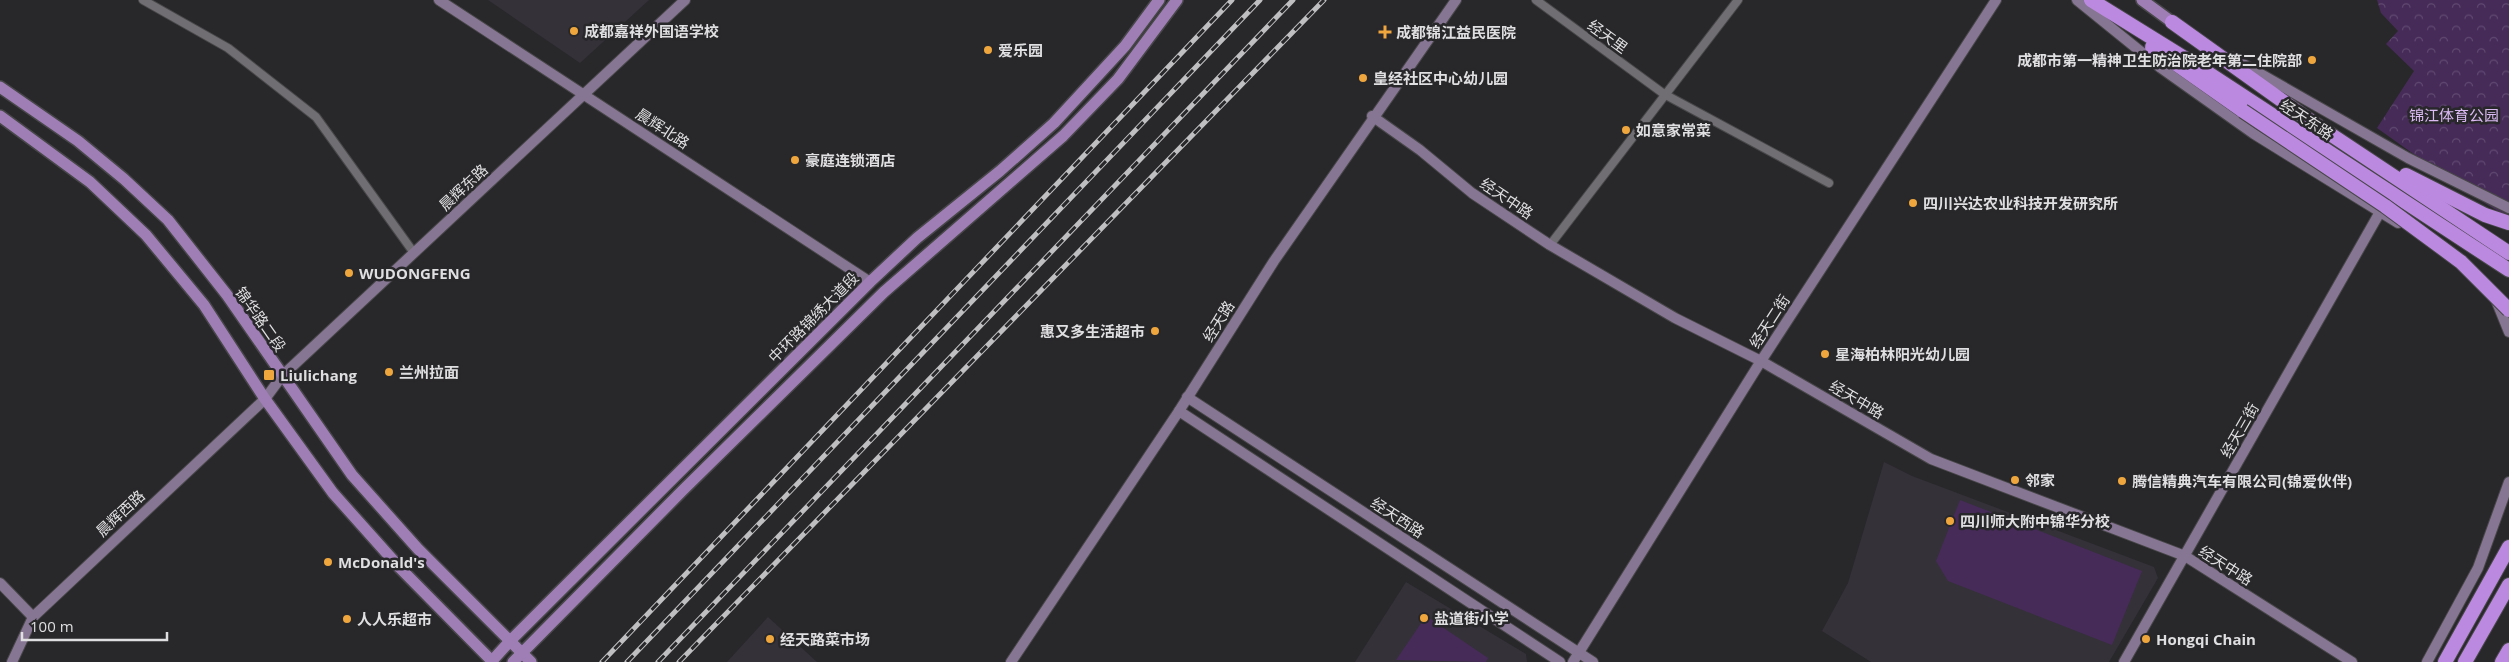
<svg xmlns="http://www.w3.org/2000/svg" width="2509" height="662" viewBox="0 0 2509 662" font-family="'Open Sans','Noto Sans SC',sans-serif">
<defs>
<pattern id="park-crowns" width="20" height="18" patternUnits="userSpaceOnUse" patternTransform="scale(1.25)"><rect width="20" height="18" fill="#462b59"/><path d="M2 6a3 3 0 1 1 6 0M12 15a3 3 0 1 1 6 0" fill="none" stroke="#604971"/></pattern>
</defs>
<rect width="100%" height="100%" fill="#28272a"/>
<g fill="#343138">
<path d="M488,0h161l-69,63z"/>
<path d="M1884,462l28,14 242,91 4,11 -49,84h-238l-49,-31 26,-48z"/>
<path d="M1406,582l120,72 1,8h-172z"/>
<path d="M768,617l49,45h-90z"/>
</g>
<path fill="url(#park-crowns)" d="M2377,0h132v218l-42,-26 -90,-64 37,-57 -28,-27 12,-13 -17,-18z"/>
<g fill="#462b59">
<path d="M1960,500l182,71 -30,74 -164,-64 -12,-20z"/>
<path d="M1426,616l62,42 -2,4 -90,-2z"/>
</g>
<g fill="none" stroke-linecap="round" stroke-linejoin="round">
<g stroke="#474648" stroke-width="10">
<g id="street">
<path d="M143,0l85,48 88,69 98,136"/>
<path d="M1536,0l128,94 165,89"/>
<path d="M1550,245l188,-245"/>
</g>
</g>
<g stroke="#474648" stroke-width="12">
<g id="secondary">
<path d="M439,0l431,282"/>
<path d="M2077,0l84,68 93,66 144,89"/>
<path d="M2231,57l177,101 101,50"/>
<path d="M1372,116l48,34 52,43 78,52 125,73 86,43 170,98 254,97 167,106"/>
<path d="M2496,300l13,32"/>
<path d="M1187,397l406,265"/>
<path d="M1179,411l381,251"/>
<path d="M0,583l33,34"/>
<path d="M12,662l21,-45 232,-218 17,-23 403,-376"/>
<path d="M1011,662l168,-251 95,-150 182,-261"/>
<path d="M1573,662l188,-301 235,-361"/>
<path d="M2124,662l256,-450"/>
<path d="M2427,662l51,-94 31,-86"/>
</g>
</g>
<g stroke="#474648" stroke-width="14">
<g id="primary">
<path d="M2142,0l30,22"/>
<path d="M0,87l78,54 46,38 44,41 59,75 125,180 66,74 113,113"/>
<path d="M0,116l90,66 56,53 58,70 61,94 68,94 67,75 93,94"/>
<path d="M491,662l19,-21 360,-359 47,-44 83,-67 54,-48 71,-77 34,-46"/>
<path d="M513,662l170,-172 201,-198 179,-156 55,-57 59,-79"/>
</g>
</g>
<g stroke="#474648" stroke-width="16">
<g id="highway">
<path d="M2091,0l108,67 310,203"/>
<path d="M2172,22l140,100 197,131"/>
<path d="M2152,47l91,64"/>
<path d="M2406,175l79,40 24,8"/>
<path d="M2445,662l64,-115"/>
<path d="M2465,662l44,-77"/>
<path d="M2502,662l7,-12"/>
</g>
</g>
<use href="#street" stroke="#706e72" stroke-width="8"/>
<use href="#secondary" stroke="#877693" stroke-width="10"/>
<use href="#primary" stroke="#9e7eb5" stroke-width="11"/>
<use href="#highway" stroke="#bc89e1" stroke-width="14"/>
<g stroke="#bfbec0" stroke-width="5">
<g id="rail">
<path d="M602,662l630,-662"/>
<path d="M627,662l633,-662"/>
<path d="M658,662l635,-662"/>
<path d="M679,662l645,-662"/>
</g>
</g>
<use href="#rail" stroke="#28272a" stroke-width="3" stroke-dasharray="9" stroke-linecap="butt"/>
<g stroke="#474648" stroke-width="16" stroke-linecap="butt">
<path id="highway-bridge" d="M2243,111l142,95 76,56 48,48"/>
</g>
<use href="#highway-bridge" stroke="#bc89e1" stroke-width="14"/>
</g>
<g fill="#efa73d" stroke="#28272a" stroke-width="2">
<circle cx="574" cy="31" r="5"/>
<path d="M1382.5 24.5h5v5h5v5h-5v5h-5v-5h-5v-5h5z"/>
<circle cx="988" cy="50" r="5"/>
<circle cx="2312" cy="60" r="5"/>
<circle cx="1363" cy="78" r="5"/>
<circle cx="1626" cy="130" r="5"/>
<circle cx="795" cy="160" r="5"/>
<circle cx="1913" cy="203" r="5"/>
<circle cx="349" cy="273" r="5"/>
<circle cx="1155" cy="331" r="5"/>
<circle cx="1825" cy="354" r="5"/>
<circle cx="389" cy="372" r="5"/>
<rect x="263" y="369" width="12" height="12" rx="2.5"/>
<circle cx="2015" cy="480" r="5"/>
<circle cx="2122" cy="481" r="5"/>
<circle cx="1950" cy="521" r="5"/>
<circle cx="328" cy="562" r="5"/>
<circle cx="1424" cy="618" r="5"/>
<circle cx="347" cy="619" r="5"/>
<circle cx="770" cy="639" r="5"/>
<circle cx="2146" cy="639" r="5"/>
</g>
<g text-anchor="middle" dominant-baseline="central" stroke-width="5" stroke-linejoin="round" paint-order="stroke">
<g font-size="15" font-weight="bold" fill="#dfdee0" stroke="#28272a" text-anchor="start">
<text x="584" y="31">成都嘉祥外国语学校</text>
<text x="1396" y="32">成都锦江益民医院</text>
<text x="998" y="50">爱乐园</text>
<text x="2302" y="60" text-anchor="end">成都市第一精神卫生防治院老年第二住院部</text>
<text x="1373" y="78">皇经社区中心幼儿园</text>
<text x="1636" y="130">如意家常菜</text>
<text x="805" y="160">豪庭连锁酒店</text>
<text x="1923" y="203">四川兴达农业科技开发研究所</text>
<text x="359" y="273">WUDONGFENG</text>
<text x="1145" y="331" text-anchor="end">惠又多生活超市</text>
<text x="1835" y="354">星海柏林阳光幼儿园</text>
<text x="399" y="372">兰州拉面</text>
<text x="280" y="375">Liulichang</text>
<text x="2025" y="480">邻家</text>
<text x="2132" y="481">腾信精典汽车有限公司(锦爱伙伴)</text>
<text x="1960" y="521">四川师大附中锦华分校</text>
<text x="338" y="562">McDonald's</text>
<text x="1434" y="618">盐道街小学</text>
<text x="357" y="619">人人乐超市</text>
<text x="780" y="639">经天路菜市场</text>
<text x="2156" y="639">Hongqi Chain</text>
</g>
<g font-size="15" fill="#dfdee0" stroke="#28272a">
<text transform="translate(1608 36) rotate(36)">经天里</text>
<text transform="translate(2307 119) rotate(33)">经天东路</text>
<text transform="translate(663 128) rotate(33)">晨辉北路</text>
<text transform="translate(463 187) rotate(-43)">晨辉东路</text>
<text transform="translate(1507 198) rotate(34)">经天中路</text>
<text transform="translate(813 317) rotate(-45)">中环路锦绣大道段</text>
<text transform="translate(261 319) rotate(55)">锦华路二段</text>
<text transform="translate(1218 321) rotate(-58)">经天路</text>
<text transform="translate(1769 321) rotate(-57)">经天二街</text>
<text transform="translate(1857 399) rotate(30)">经天中路</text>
<text transform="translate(2239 430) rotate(-60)">经天三街</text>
<text transform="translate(120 513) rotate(-43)">晨辉西路</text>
<text transform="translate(1398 517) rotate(33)">经天西路</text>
<text transform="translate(2226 565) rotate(32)">经天中路</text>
</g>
<g font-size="15" fill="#dbbaf4" stroke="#28272a">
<text x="2454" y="115">锦江体育公园</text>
</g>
</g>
<path d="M22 632v8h145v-8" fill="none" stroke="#dfdee0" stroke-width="2.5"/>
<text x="30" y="632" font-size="15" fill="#dfdee0" stroke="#28272a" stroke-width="4" paint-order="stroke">100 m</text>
</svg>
